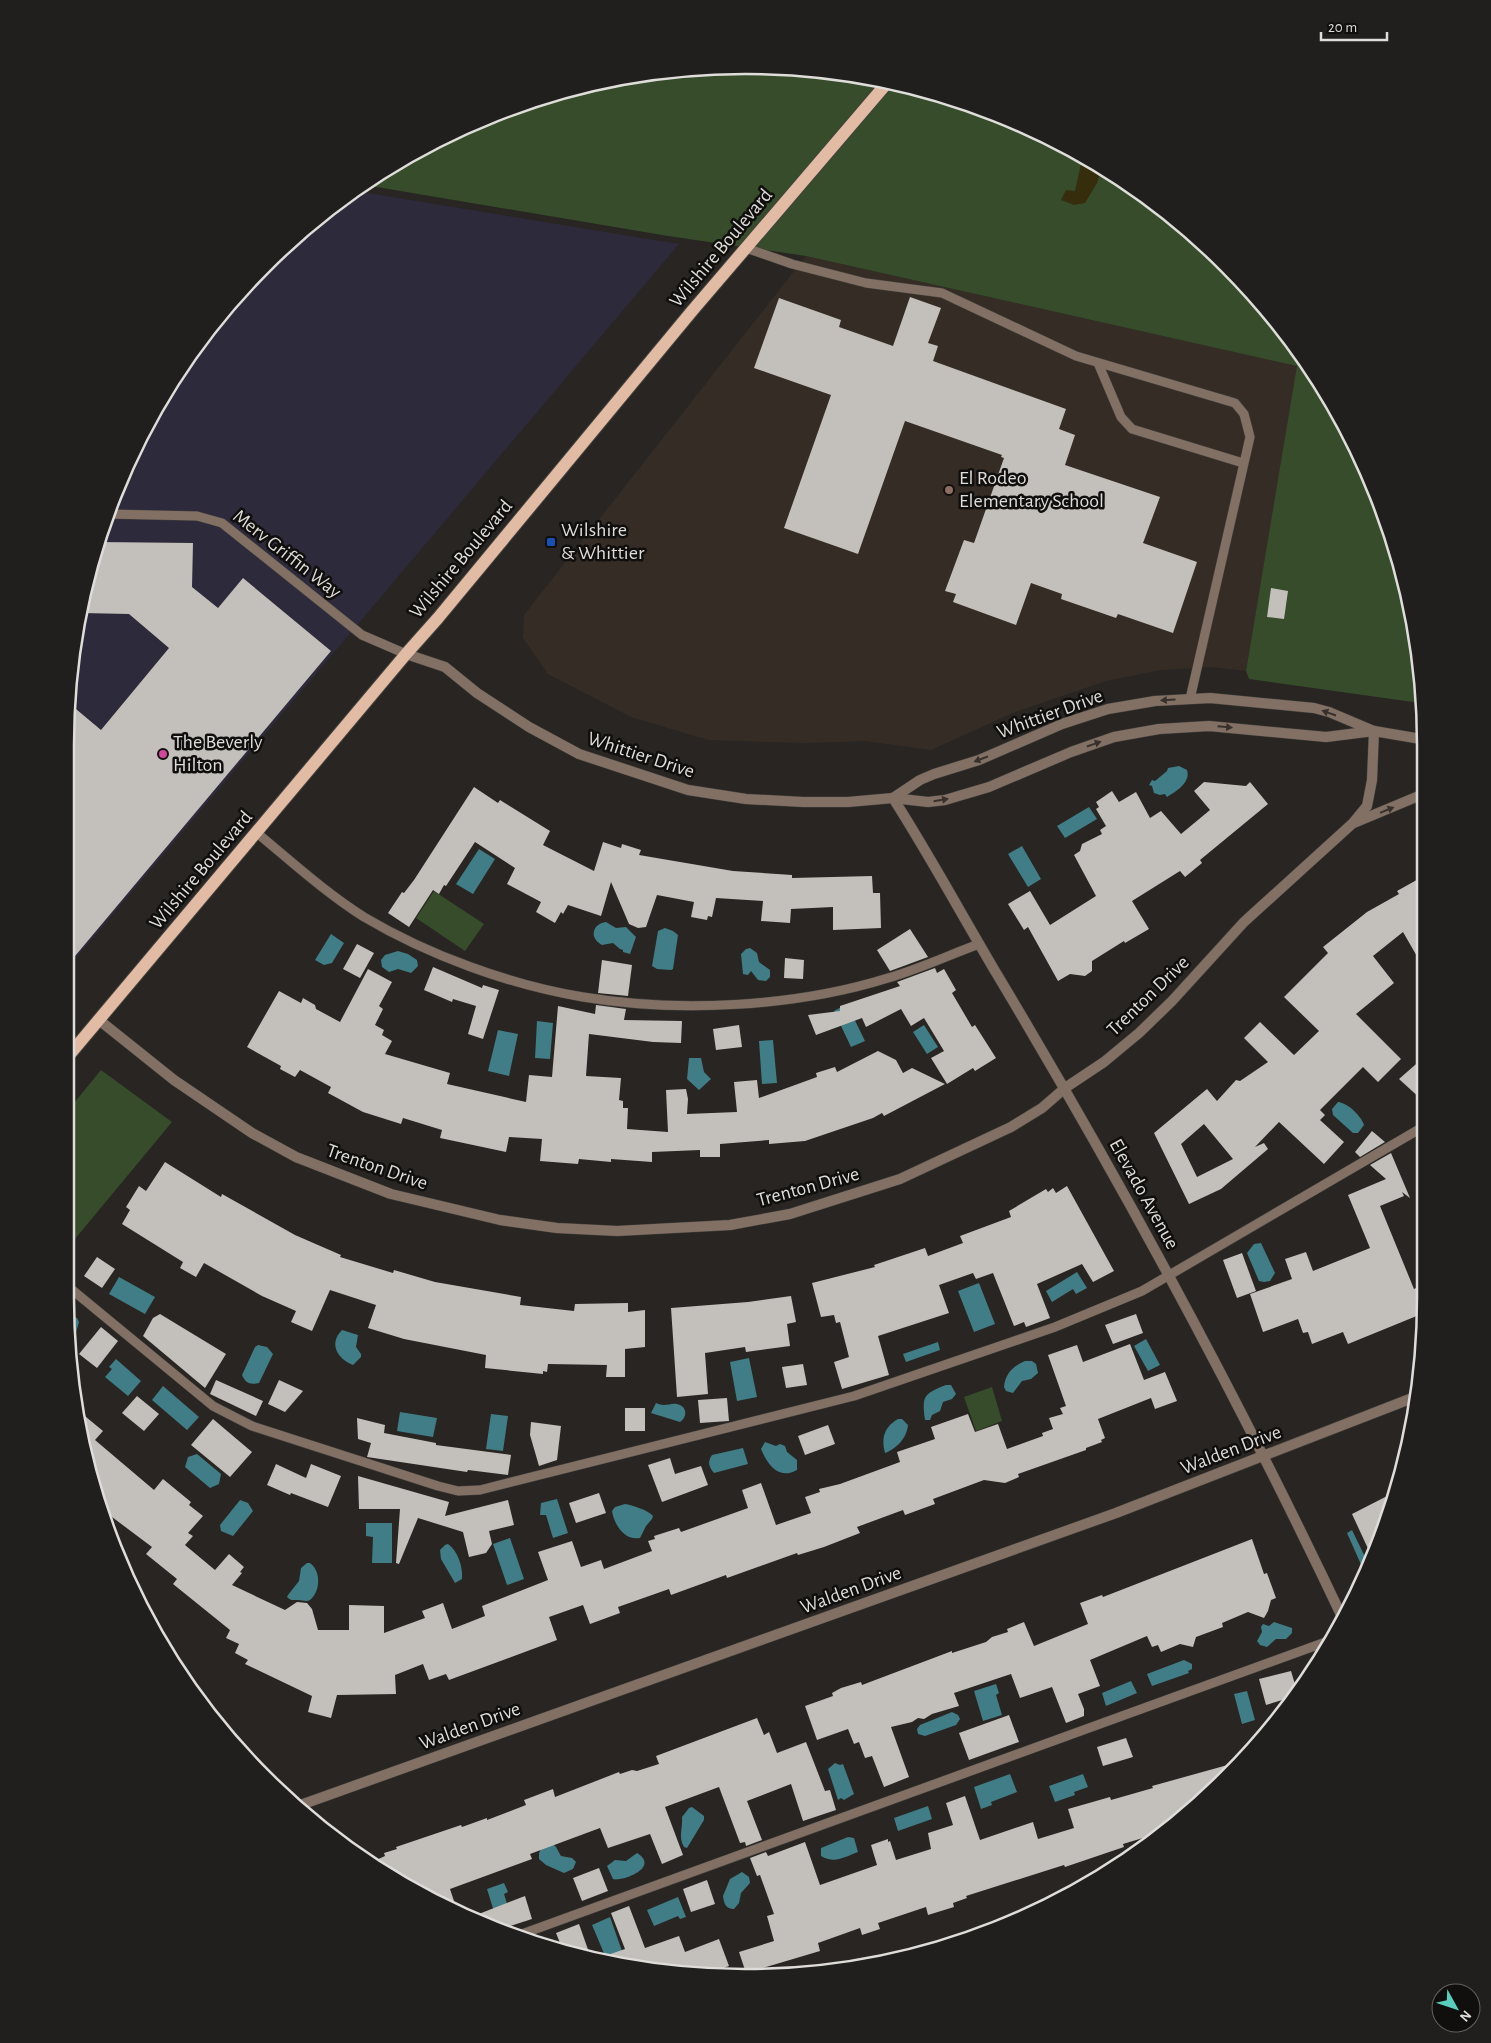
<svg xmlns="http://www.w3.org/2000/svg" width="1491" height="2043" viewBox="0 0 1491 2043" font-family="'Alegreya Sans',sans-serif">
<rect width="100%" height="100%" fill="#282522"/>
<path fill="#2d2a3b" d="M355,191l324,53 -614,727v-226l23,-175 29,-85 63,-117 54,-71 97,-91z"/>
<path fill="#352d25" d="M806,256l492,110 -52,305 -33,-4 -52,3 -55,11 -91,31 -84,38 -66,-9 -58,2 -99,-3 -77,-23 -83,-43 -25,-36 1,-23z"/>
<g fill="#364c2b">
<path d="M701,66l133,5 130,30 121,55 109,78 91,97 89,154 46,171v47l-171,-24 -3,-8 51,-305 -491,-110 -138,-20 -303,-51 79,-50 125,-47z"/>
<path d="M434,891l50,33 -19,27 -49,-33z"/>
<path d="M101,1070l71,52 -107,129v-137z"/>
<path d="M992,1387l10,34 -26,10 -12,-34z"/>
</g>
<path fill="#352d0c" d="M1083,155l19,13 -5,15 -12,20 -11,2 -13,-5 5,-10 9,1z"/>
<g fill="#407d86">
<path d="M1179,766l8,4c4,12 -10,21 -20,27l-2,-3 -5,1 -6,-2 -2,-7 -3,-1 3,-5 3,1 12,-10 1,-3z"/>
<path d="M1089,807l8,12 -32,19 -8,-12z"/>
<path d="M1022,846l19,33 -13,8 -20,-33z"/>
<path d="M479,849l16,10 -22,35 -17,-10z"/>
<path d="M606,922l10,6 10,-1 10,10 -6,17 -7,-2v-2l-3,-1 -7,-6 -11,2c-13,-7 -10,-21 4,-23z"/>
<path d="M665,928l8,3 5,4 -5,34 -2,1 -14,-1 -5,-3 6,-35z"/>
<path d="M331,934l13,9 -12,20 -8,2 -9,-5z"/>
<path d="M750,948l7,5 2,9 11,8v7l-4,4 -8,-1 -7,-9 -3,4 -5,-1 -2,-20 5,-5z"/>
<path d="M398,951l10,3 9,6 1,6 -7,7 -13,-4 -9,3 -7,-5 -1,-7 4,-5z"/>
<path d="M847,1004l18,37 -14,6 -17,-36z"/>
<path d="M537,1021l16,2 -3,36 -15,-1z"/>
<path d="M924,1025l14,22 -11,7 -14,-22z"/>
<path d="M498,1030l20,4 -9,42 -21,-5z"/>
<path d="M773,1040l4,43 -15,1 -3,-43z"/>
<path d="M689,1058h12l3,14 7,7 -12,11 -12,-11z"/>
<path d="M1338,1102c10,1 23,14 26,23l-6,8h-5l-20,-18 -1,-6z"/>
<path d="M1261,1243l14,30 -5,8 -6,1 -5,-1 -12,-28 7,-9z"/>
<path d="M1077,1272l10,16 -11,6 -3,-5 -21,13 -6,-11z"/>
<path d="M119,1277l36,20 -10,17 -36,-20z"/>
<path d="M979,1283l16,41 -21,8 -16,-41z"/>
<path d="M67,1314l10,4 2,4 -7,25z"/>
<path d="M342,1330l16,5 -2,12 5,7v3l-8,8c-15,-6 -25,-21 -11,-35z"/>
<path d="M1146,1339l14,26 -12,6 -14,-25z"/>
<path d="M938,1342l2,8 -34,12 -3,-8z"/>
<path d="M258,1345l9,2 6,7 -14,29c-10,2 -13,0 -17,-8l13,-28z"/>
<path d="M749,1358l8,39 -20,4 -7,-39z"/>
<path d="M116,1359l25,22 -13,15 -23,-19 7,-8 -3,-2z"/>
<path d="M1025,1361h7l4,3 2,9 -7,6 -9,2 -9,12 -7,-2 -2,-4c1,-13 9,-21 21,-26z"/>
<path d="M946,1385h5l5,9 -4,5 -9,3 -3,9 -8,4 -2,5h-5c-3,-24 -2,-26 21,-35z"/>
<path d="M163,1386l36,31 -12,13 -35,-30z"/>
<path d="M656,1403c3,1 5,2 8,2 4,0 9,-2 13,-1 10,2 11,13 3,18l-29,-9z"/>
<path d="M400,1412l37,6 -4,19 -36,-6z"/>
<path d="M491,1414l17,2 -5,35 -17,-2z"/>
<path d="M898,1419h4l6,6c-1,13 -12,24 -23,28 -4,-15 -1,-26 13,-34z"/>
<path d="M765,1442l11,4 4,-2 5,2 2,6 10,8v10c-18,10 -29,-4 -36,-21z"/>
<path d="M743,1448l5,16 -34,9c-5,-6 -7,-11 -2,-18z"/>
<path d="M197,1454l24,20 -2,10 -9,4 -25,-21 3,-10z"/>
<path d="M557,1499l11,34 -15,5 -7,-23h-6l1,-12z"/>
<path d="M240,1500l8,3 5,8 -20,25 -12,-5 -1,-6z"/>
<path d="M625,1504c7,1 23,6 28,12l-1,3 -6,7 -6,12c-16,3 -26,-14 -28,-27l3,-4z"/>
<path d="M366,1523h26v40h-20l1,-26 -7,-1z"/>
<path d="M1352,1530l15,31 -4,8 -16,-36z"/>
<path d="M510,1538l14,41 -17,6 -14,-41z"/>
<path d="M448,1544c10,7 15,23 14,35l-7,4 -14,-24 -1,-9 5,-5z"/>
<path d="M307,1563h3c11,8 11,28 0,37 -3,2 -8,0 -12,0 -6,0 -7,1 -11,-3l1,-2 11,-14 2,-13z"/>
<path d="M1274,1622l18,6v5l-6,6h-10l-9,8 -7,-2 -3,-4 5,-9 -1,-5 2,-3 6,2z"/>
<path d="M1184,1660l8,4v5l-4,2 1,2 -37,13 -5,-12z"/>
<path d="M1131,1681l6,12 -31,13 -4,-13z"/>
<path d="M996,1684l3,9 -3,2 6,20 -19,6 -9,-30z"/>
<path d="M1247,1691l8,29 -13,4 -8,-30z"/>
<path d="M952,1712l6,3 2,4 -4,6 -31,11 -7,-2 -1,-5 3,-4z"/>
<path d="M835,1763l5,2 3,-1 11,30 -10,6 -3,-2 -3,2 -10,-31z"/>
<path d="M1010,1774l7,18 -26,10 1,3 -11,4 -7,-22z"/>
<path d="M1083,1774l5,13 -14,5 1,3 -20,7 -6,-16z"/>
<path d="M928,1806l4,13 -34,12 -4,-13z"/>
<path d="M692,1807l12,9v4l-17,28 -3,-1c-6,-10 -1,-19 -2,-30l7,-9z"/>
<path d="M848,1837l6,1 4,14c-13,5 -24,12 -37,4v-8z"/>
<path d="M553,1844l3,3 5,9 11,2 4,4 -3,7 -9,4 -18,-8 -7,-6v-6l3,-6z"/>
<path d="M637,1853c24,15 -16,29 -24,26l-6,-13 8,-6 11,1z"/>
<path d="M742,1872l7,5 1,6 -9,10 -2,10 -5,6c-8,0 -10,-5 -11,-13l7,-17z"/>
<path d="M504,1883l4,9 -4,2 6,19 -14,5 -9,-29z"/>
<path d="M678,1897l8,20 -6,2 -2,-3 -24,10 -7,-16z"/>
<path d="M610,1917l12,34 -16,7 -14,-33z"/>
</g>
<g fill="#c3bfba" fill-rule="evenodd">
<path d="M910,297l31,11 -13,35 10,3 -5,15 133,48 -7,20 16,6 -10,30 95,32 -17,46 54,19 -24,71 -55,-19 -2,4 -26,-9 -29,-10 1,-5 -31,-11 -15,42 -63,-23 3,-8 -11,-3 19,-51 10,3 30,-85 -3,-1 1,-2 -97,-34 -47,133 -74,-26 47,-133 -77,-27 25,-70 62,22 -2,7 54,19z"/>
<path d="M97,542l96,1 -1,44 26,21 25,-30 88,73 -266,317v-223l5,-41 31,26 68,-82 -40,-34 -47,-1 6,-43z"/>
<path d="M1271,588l17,3 -4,28 -17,-2z"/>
<path d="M1204,782l42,4 4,-4 18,22 -68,56 2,3 -17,14 -5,-6 -48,30 17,28 -24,14 -1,-2 -32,20v10l-7,5 -15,-2 -12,7 -30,-54 -4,3 -16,-26 22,-13 20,34 46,-29 -22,-41 6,-4 2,-7 20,-10 -2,-4 6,-4 -10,-17 3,-2 -3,-5 16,-11 7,11 17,-10 14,26 11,-7 20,23 29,-24 -16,-19z"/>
<path d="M474,787l24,16 2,-3 50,31 -7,14 51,26 9,-29 18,6 1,-4 19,6 -2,5 94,16 59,4v3l80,-2 1,17h7l1,35 -48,2v-23l-42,2 -1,14 -29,-2 2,-20 -47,-3 -4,19 -4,-1 -1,4 -16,-3 3,-15 -37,-7 -11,32 -8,1 -9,-4 -18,-42 -10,34 -33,-11 -5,9 -2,-2 -6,11 -19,-11 5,-10 -34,-18 8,-16 -40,-26 -29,44 -2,-1 -5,9 -6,-4 -24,37 -21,-14 14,-21 2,1 10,-13z"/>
<path d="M1422,877v88l-19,-33 -30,24 21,27 -38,31 45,45 -23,23 -15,-15 -43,43 5,5 -5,5 24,22 -20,22 -45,-42 -24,25 9,-4 4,6 -47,40 -32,15 -35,-71 53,-44 10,12 19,-21 4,1 28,-19 -24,-24 16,-16 34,33 25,-24 -35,-34 44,-44 -5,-6 44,-35 32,-18 -2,-3zM1204,1124l29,35 -36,18 -16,-33z"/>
<path d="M910,929l18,28 -38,14 -13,-21z"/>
<path d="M357,944l17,9 -14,25 -17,-9z"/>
<path d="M785,958l19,2 -1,19 -19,-1z"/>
<path d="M602,960l30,5 -4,31 -30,-3z"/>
<path d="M433,967l49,21 1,-3 16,5 -16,49 -15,-5 8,-28 -23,-7 -1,3 -28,-12z"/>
<path d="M935,968l2,5 7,-4 12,21 -4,3 20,34 3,-2 21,33 -21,13 -2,-3 -26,16 -16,-26 13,-7 -20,-33 -13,8 -10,-17 -35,18 -4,-9 -46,17 -8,-20 32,-4v-5l60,-20 -3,-4z"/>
<path d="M368,969l24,13 -13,24 4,3 -8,16 9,5 -2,5 10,6 -7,13 65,19 -3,11 79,18 3,-27 23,2 6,-71 37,8 1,-9 30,4 -2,11 58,1 -1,22 -28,-1 -64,-8 -3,42 35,2 -2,22 4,1v7h5l-1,21 41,3 -2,-42 20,-1 2,10 -1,15 50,-2 -3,-30 23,-2 2,18 58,-21 -1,-4 19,-6 2,5 41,-21 18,9 7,13 9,-5 33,16 -61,32 -2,-3 -9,5 -68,23 -36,3v-4l-49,4v13h-20v-7l-48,2v10l-41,-3v3l-32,-3 -1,5 -38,-3 2,-22 -33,-2 -3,15 -66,-14 2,-8 -39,-12 -2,6 -38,-12 -35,-19 3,-6 -31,-17 -5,7 -15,-8 1,-3 -34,-19 32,-56 22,12 2,-5 12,7 1,4 24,13z"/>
<path d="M739,1025l3,22 -26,3 -3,-21z"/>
<path d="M1423,1058v43l-24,-22z"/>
<path d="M1372,1131l13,11 -25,15 -5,-5z"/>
<path d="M1391,1153l19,45 -8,-6 2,4 -24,10 34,83 10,-5v29l-76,31 -5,-12 -31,12 -4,-12 -5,1 -5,-14 -35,13 -13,-38 42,-15 -7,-20 21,-7 7,19 57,-23 -22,-53 38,-16 -16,-14z"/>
<path d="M165,1162l56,35 1,-3 73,41 46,20 -1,2 53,16 1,-3 41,12 86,15 -1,8 54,6 1,-7 53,-1v9l17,-2v37l-20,2v28h-19l1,-12 -59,-1 -1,8 -4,-1v3l-58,-6 1,-13 -82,-16 -36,-11 8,-23 -46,-15 -18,41 -21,-9 5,-11 -34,-15 -58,-33 -8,14 -16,-9 3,-6 -61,-38 8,-14 -4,-3 13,-21 7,5z"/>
<path d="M1067,1186l47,85 -21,11 -11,-18 -45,20 13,34 -24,9 -2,-5 -10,4 -21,-53 -17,6 -3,-6 -34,12 10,28 -71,23 11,39 -47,14 -8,-27 15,-5 -9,-35 -4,1 -2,-8 -13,2 -9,-34 63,-16 -1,-2 51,-17 3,8 35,-13 -3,-7 51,-19 -2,-6 37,-22 2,3 5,-4 3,5z"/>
<path d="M1242,1253l14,38 -19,7 -14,-38z"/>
<path d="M97,1257l18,12 -13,19 -18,-12z"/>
<path d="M791,1296l5,26 -9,2 3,22 -44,6 -1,-5 -40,6 3,41 -31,3 -6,-89 77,-6z"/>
<path d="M160,1314l66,40 -21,34 -62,-52 10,-18z"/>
<path d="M1136,1314l7,19 -30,11 -8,-19z"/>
<path d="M101,1327l17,14 -21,27 -18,-14z"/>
<path d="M1130,1344l14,36 21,-8 12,29 -22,8 -4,-11 -53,21 7,19 -4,2 1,2 -16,6v2l-68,24 1,3 -14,6 -21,-3 -51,19 2,5 -30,11 -2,-5 -46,17 3,6 -36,14 -26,8 -1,-2 -70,25 -1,-3 -55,20 -2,-6 -51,18 2,6 -30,11 -7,-19 -34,12 8,23 -108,40 -3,-6 -17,6 -6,-16 -28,11 1,19 -59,1 -6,23 -23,-6 4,-16 -67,-32 3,-4 -13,-7 4,-9 -13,-6 4,-8 -57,-46 4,-5 -31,-25 6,-7 -52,-39 -12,-34 -8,-62 23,19 -8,9 59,50 9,-11 28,23 -2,3 14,11 -15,17 5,3 -8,9 30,25 14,-16 15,13 -4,5 2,1 -10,12 53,25 12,-8 10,1 5,6 6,21h31v-25l35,1v27l41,-15 -3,-7 21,-8 9,26 33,-13 -3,-10 66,-26 -10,-28 34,-11 9,26 20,-7 3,9 48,-18 -4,-10 7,-2 -1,-3 25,-8 2,4 67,-24 -6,-18 19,-7 15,42 35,-12 -6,-16 15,-5 -1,-3 21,-5 60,-22 -3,-10 38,-13 -4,-12 37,-13 7,18 23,-8 9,25 36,-13 -1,-3 11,-4 -4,-11 14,-4 -3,-6 6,-2 -18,-51 29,-10 6,17z"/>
<path d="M803,1364l4,21 -21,3 -4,-21z"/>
<path d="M216,1380l47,21 -7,15 -46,-22z"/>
<path d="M279,1380l24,11 -18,21 -17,-8z"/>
<path d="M137,1396l22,18 -15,17 -22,-18z"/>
<path d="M727,1398l2,23 -29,2 -2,-23z"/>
<rect x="625" y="1408" width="20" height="23"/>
<path d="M357,1418l28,7 -1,8 52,10v2l75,10 -3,20 -40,-5 -1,2 -100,-15 4,-14 -13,-4z"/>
<path d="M213,1419l39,33 -22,25 -39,-32z"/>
<path d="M531,1422l30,4 -4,34 -18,6 -9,-31z"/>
<path d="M828,1425l7,19 -30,11 -7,-19z"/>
<path d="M670,1458l5,16 26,-8 7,19 -46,17 -14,-37z"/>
<path d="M276,1464l30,14 5,-14 30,12 -13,31 -37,-14 -1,2 -23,-10z"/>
<path d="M358,1476l91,26 -4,14 63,-16 6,25 -25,6 3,13 -6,9 -17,4 -6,-25 -45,-14 -19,46 -3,-1 4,-54h-41z"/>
<path d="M1395,1492l-25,61 -18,-39z"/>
<path d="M599,1493l7,20 -30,10 -7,-20z"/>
<path d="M1252,1539l12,35 3,-1 9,25 -5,2 -3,11 -4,7 -16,-6 -26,11 1,4 -27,10 -3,10 -13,-3 -19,8 -3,-7 -6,2 -5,-11 -57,24 10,26 -22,8 6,15v7l-18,7 -14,-36 -32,11 -9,-24 -57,19 5,13 -27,8 -8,5 -6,-1 -6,4 -21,5 18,50 -25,10 -12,-31 -7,2 -6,-16 -5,2 -6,-15 -31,11 -12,-34 28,-10 -1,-3 9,-5 20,-6 1,3 90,-34v2l34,-11 6,-5 16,-5 -1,-3 17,-7 10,24 54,-22 -8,-21 22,-8 1,2z"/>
<path d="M1291,1671l6,20 -5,6 -26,8 -7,-26z"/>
<path d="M1009,1715l10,27 -50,18 -10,-27z"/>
<path d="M757,1718l7,17 5,-3 8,21 29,-11 19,49 5,-1 6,20 -33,11 -12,-37 -44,17 15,39 -16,6 -1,-4 -5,1 -21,-56 -54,20 18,48 -21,9 -12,-30 -42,14 -8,-20 -70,26 2,5 -82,30 8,24 -13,-5 -71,-47 11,-5 -1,-3 13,-4 -1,-2 65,-22 1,2 25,-9v2l39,-15 -2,-5 29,-11 2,8 64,-25 1,2 12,-4 5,1 22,-7 -3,-8z"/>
<path d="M1126,1738l7,19 -30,9 -6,-19z"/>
<path d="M1242,1761l-76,70 -43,13 1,3 -59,20 -1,-2 -98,31 1,2 -14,5 1,4 -26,8 -2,-8 -48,16 2,6 -18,6 -2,-7 -42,15 2,8 -74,22 -7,-21 35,-11 -7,-25 7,-2 -14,-39 -3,1 -7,-18 16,-6 2,4 37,-14 15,43 57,-20 -6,-20 17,-6v3l2,-1 6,19 35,-11 -3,-16 25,-8 -7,-22 19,-7 15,44 53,-18 5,17 36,-11 -6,-19 42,-12 1,3 42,-12 -1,-2z"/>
<path d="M599,1868l9,23 -26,10 -9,-23z"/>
<path d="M707,1880l8,24 -24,8 -8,-23z"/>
<path d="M525,1896l7,23 -28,9 -33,-11z"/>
<path d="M629,1906l16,42 34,-12 6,16 34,-13 10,27 -22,8 -94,-9 -17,-6 29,-10 -14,-36z"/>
<path d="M579,1924l12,34 -29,-10 -6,-15z"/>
</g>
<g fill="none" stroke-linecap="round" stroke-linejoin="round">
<g stroke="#45423f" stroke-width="10">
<g id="lane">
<path d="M746,248l46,16 74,19 76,10 134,63 159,47 9,11 6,23 -60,262"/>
<path d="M1098,363l23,54 11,12 111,34"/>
<path d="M107,514l90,2 25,7 140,112 44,19"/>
<path d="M257,833c35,29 69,60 107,84 64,38 146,68 219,80 96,16 212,10 305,-19 31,-9 61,-23 91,-34"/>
<path d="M65,1284l148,122 39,20 186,60 20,5 22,-1 374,-94 201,-69 87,-36 281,-164"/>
<path d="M522,1934l812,-295"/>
</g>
</g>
<g stroke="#45423f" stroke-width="11">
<g id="street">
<path d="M406,654l39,13 32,26 52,34 50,27 109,36 58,9 57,3h45l45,-4 35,4 17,-2 44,-13 82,-35 43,-15 45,-8 50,-3 117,11 48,-6"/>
<path d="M893,798c37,58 70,119 105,178 125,209 241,423 345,643"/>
<path d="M893,798l27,-18 14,-6 45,-14 83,-36 46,-15 47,-8 55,-3 104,10 15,4 45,19 47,8"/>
<path d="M1354,823l67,-28"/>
<path d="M99,1020l75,60 78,53 44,24 95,37 109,26 57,8 60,3 113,-6 60,-11 110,-35 111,-52 31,-19 23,-20 39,-26 35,-29 33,-32 72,-79 109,-99 14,-17 5,-26 2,-49"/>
<path d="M295,1807l821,-294 299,-116"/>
</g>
</g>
<g stroke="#45423f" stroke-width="14">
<path id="primary" d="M65,1060l341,-406 32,-36 254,-307 195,-228"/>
</g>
<use href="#lane" stroke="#827064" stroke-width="9"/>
<use href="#street" stroke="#827064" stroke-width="10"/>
<use href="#primary" stroke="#e1bba3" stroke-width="12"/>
</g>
<defs><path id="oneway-solid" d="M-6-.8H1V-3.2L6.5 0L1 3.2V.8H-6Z" transform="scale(1.25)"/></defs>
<g fill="#38312b">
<use href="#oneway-solid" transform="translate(1168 700) rotate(177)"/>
<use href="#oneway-solid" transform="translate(1329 713) rotate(-161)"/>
<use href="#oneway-solid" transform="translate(1225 727) rotate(5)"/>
<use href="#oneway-solid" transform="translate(1094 744) rotate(-19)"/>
<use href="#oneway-solid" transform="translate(981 759) rotate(159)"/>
<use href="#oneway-solid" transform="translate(941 800) rotate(-9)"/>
<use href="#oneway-solid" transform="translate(1387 810) rotate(-22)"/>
</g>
<circle fill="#8d6e63" stroke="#100f0d" stroke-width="2" cx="949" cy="490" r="5"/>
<rect fill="#1a4fb4" stroke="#100f0d" stroke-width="2" x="546" y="537" width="10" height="10" rx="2.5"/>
<circle fill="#d1479c" stroke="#100f0d" stroke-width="2" cx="163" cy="754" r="5"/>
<g text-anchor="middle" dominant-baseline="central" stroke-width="5" stroke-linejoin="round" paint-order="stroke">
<g font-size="20" fill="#dfddda" stroke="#100f0d">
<text transform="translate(721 248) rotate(-50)">Wilshire Boulevard</text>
<text transform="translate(287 554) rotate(38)">Merv Griffin Way</text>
<text transform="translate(461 559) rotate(-50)">Wilshire Boulevard</text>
<text transform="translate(1050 714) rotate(-20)">Whittier Drive</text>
<text transform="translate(641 755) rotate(18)">Whittier Drive</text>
<text transform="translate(201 870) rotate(-50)">Wilshire Boulevard</text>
<text transform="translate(1148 996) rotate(-44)">Trenton Drive</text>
<text transform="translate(377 1167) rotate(19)">Trenton Drive</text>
<text transform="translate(808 1187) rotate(-15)">Trenton Drive</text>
<text transform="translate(1144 1194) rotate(61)">Elevado Avenue</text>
<text transform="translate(1231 1450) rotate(-21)">Walden Drive</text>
<text transform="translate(851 1590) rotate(-20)">Walden Drive</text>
<text transform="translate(470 1726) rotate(-20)">Walden Drive</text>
</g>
<g font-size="20" fill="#dfddda" stroke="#100f0d" text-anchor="start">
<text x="959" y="478">El Rodeo<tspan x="959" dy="23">Elementary School</tspan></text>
<text x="561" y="530">Wilshire<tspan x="561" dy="23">&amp; Whittier</tspan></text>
<text x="173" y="742">The Beverly<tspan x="173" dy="23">Hilton</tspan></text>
</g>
</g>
<path d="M0 0H1491V2043H0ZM745 74H746A671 671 0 0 1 1417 745V1298A671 671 0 0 1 746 1969H745A671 671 0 0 1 74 1298V745A671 671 0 0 1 745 74Z" fill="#211f1d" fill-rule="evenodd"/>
<path fill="none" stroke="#dfddda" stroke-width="2.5" d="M745 74H746A671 671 0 0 1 1417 745V1298A671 671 0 0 1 746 1969H745A671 671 0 0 1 74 1298V745A671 671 0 0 1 745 74Z"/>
<g transform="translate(1456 2008) rotate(130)"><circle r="24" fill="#100f0d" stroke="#63615f"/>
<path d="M0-4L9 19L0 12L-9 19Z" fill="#59cebe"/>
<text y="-8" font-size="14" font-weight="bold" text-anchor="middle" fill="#dfddda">N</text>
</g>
<path d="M1321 32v8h66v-8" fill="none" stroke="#dfddda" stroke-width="2.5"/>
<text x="1328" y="32" font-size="15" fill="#dfddda" stroke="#100f0d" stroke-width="4" paint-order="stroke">20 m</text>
</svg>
